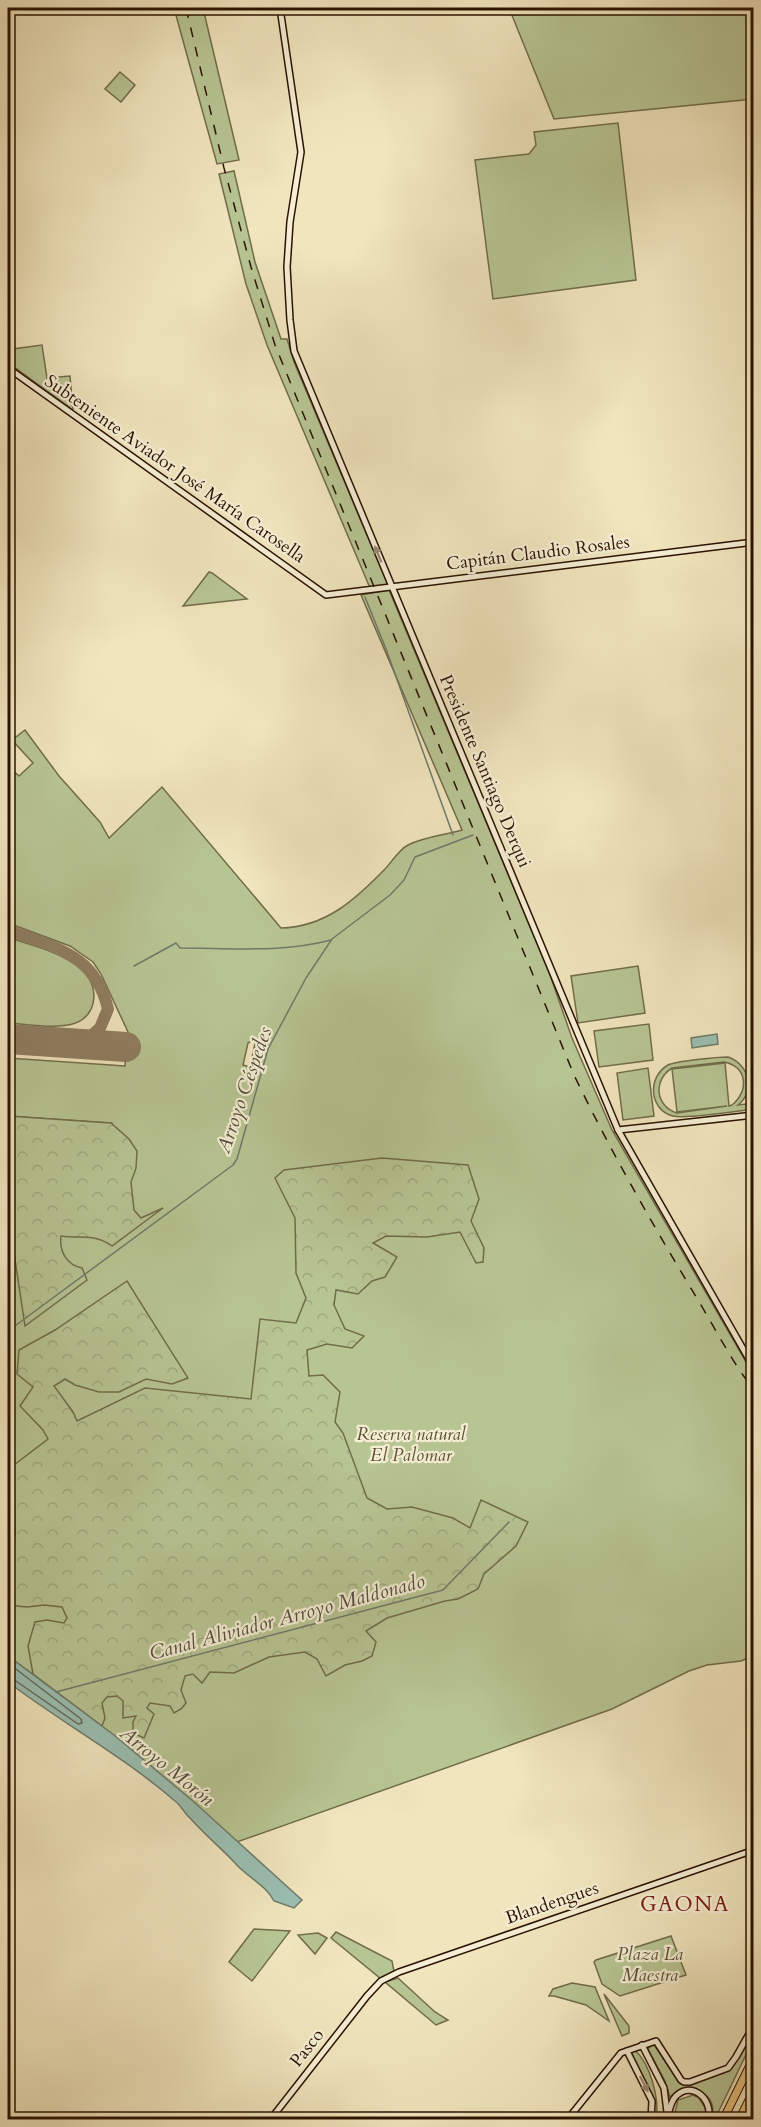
<svg xmlns="http://www.w3.org/2000/svg" width="761" height="2127" viewBox="0 0 761 2127" font-family="Cardo,serif">
<defs>
<pattern id="forest-crowns" width="20" height="18" patternUnits="userSpaceOnUse" patternTransform="scale(1.5)"><rect width="20" height="18" fill="#b7c593"/><path d="M2 6a3 3 0 1 1 6 0M12 15a3 3 0 1 1 6 0" fill="none" stroke="#9ea87d"/></pattern>
</defs>
<rect width="100%" height="100%" fill="#f0e5bd"/>
<filter id="stains"><feTurbulence type="fractalNoise" baseFrequency=".00333" numOctaves="4"/><feColorMatrix values="0 0 0 0 .2 0 0 0 0 .09 0 0 0 0 .02 0 0 0 .5 -.17"/></filter>
<radialGradient id="worn" r=".72"><stop offset=".6" stop-color="#630" stop-opacity="0"/><stop offset="1" stop-color="#630" stop-opacity=".3"/></radialGradient>
<g fill="#b7c593" stroke="#716c4a" stroke-width="1.5" fill-rule="evenodd">
<path d="M174,8h29l36,152 -22,4z"/>
<path d="M509,8h242l3,19 -1,72 -199,20z"/>
<path d="M120,72l15,13 -14,17 -16,-13z"/>
<path d="M618,123l18,157 -143,19 -18,-139 54,-6 7,-9 -2,-13z"/>
<path d="M234,171l21,91 26,77h6l7,23 94,223 -18,3 -103,-243 -21,-61 -27,-110z"/>
<path d="M42,345l5,33 23,-2 3,34 -60,-44v-17z"/>
<path d="M209,572l3,1 35,26 -64,7z"/>
<path d="M389,590l160,382 23,66 40,92 141,244v282l-12,5 -34,4 -18,6 -77,38 -375,133c-72,-67 -149,-129 -229,-186v-477l103,-56 -103,-7v-58l117,8 3,-34 -27,-58 -8,-12 -23,-16 -62,-23v-157l11,10 14,-13 -21,-23 13,-10 34,46 41,46 9,16 53,-51 119,141c45,-1 75,-29 105,-60 6,-7 14,-19 22,-23 16,-8 37,-10 54,-15l-101,-235zM256,1039l-6,28 -7,-2 5,-22z"/>
<path d="M8,937c22,8 49,14 69,28 10,8 17,19 17,32 -3,42 -58,27 -86,26z"/>
<path d="M638,966l7,47 -67,10 -7,-47z"/>
<path d="M649,1024l4,36 -54,7 -5,-36z"/>
<path d="M728,1057c21,7 28,34 10,48l8,-1 1,6c-16,2 -61,9 -74,6 -24,-6 -26,-39 -5,-51 9,-4 49,-8 60,-8zM724,1062c24,5 25,29 8,43l-3,1 -4,-43 -53,6 5,43 50,-6 -50,7c-22,-7 -24,-33 -5,-45z"/>
<path d="M648,1068l6,48 -31,4 -6,-47z"/>
<path d="M254,1929l36,2 -38,50 -23,-19z"/>
<path d="M336,1932l56,29 2,10 -14,7 -49,-40z"/>
<path d="M318,1933l9,5 -12,16 -17,-19z"/>
<path d="M671,1936l15,39 -66,21 -18,-12 -8,-22 2,-2z"/>
<path d="M398,1978l37,34 13,8 -12,5 -51,-43z"/>
<path d="M572,1983l23,4 14,34 -23,-16 -32,-9h-5l4,-7z"/>
<path d="M604,1994l25,32v7l-7,3z"/>
<path d="M753,2029v11l-38,79h-4c10,-25 -23,-40 -41,-22l-5,-16 -17,-32 4,-4 3,1 25,38 8,1 37,-13 7,-4z"/>
<path d="M635,2050c15,14 25,49 21,69h-3l1,-16 -24,-48 1,-4z"/>
<path d="M693,2095l6,3 7,11 -2,10 -31,1 5,-20z"/>
</g>
<g fill="url(#forest-crowns)" stroke="#716c4a" stroke-width="1.5">
<path d="M8,1116l103,7 18,16 8,12 -1,17 -5,14 3,28 7,8 22,-10 -51,38c-18,-13 -31,-7 -51,-10 -2,16 6,29 21,32l5,12 -62,46 -17,-113z"/>
<path d="M382,1158l86,7 11,34 -8,22 13,27 -1,14 -7,1 -16,-31 -33,5 -41,-1 -13,7 24,14 -12,20 -13,4 -14,13 -22,-4 -2,15 11,24 19,7 -12,12 -25,-4 -20,6 2,26 14,-1 17,17 -5,30 8,11 24,65 20,11 25,-2 41,11 17,10 11,-28 47,22 -12,24 -32,28 -6,15 -20,10 -13,2 -58,17 -21,13 10,11 -4,14 -10,5 -17,4 -19,11 -9,-17 -12,-7 -36,5 -35,16 -24,-1 -8,11 -9,-9 -8,2 -4,14 5,13 -5,6 -7,4 -4,-7 -20,-3 -3,5 7,6 -10,24 -11,-5v-11l3,-6 -13,2v-17l-6,-5 -10,1 -5,6 3,15 -3,8 -69,-52 -5,-28 7,-24 12,-2 17,3 3,-5 -5,-11 -18,-2 -17,2 -19,-2v-40l5,-3 2,-27 -1,-70 34,-26 -5,-9 -23,-24 13,-19 -16,-13 2,-24 36,-20 72,-49 61,97 -16,6 -26,-5 -27,13h-20l-24,-7 -10,-6 -11,7 19,26 4,9 68,-33 106,11 9,-80 36,4 10,-25 -10,-25 -1,-55 -20,-40 9,-8z"/>
</g>
<g fill="#9abfb2" stroke="#6e7a6c" stroke-width="1.5">
<path d="M717,1034l1,10 -26,4 -1,-10z"/>
<path d="M8,1656l106,79 80,67 108,98 -8,8 -20,-7c-8,-16 -27,-24 -39,-38 -14,-15 -31,-29 -45,-45 -6,-5 -9,-13 -15,-17 -52,-45 -113,-78 -167,-119z"/>
</g>
<g fill="none" stroke-linecap="round" stroke-linejoin="round">
<path stroke="#62685a" stroke-width="1.5" d="M8,1663l73,56 1,4 -4,1 -65,-45 -5,-2"/>
<g stroke="#6e7a6c" stroke-width="1.5">
<path d="M365,597l21,52 67,186"/>
<path d="M134,966l42,-23 4,5c49,0 103,5 151,-8"/>
<path d="M8,1331l225,-166 4,-6 31,-110 38,-71 26,-39 58,-44 14,-15 11,-23 58,-22"/>
<path d="M56,1692l387,-102 66,-68"/>
</g>
<path stroke="#8e7c60" stroke-width="12" d="M8,930c46,18 87,23 100,79l-8,19 -18,16"/>
<path stroke="#8e7c60" stroke-width="30" d="M8,1039l118,8"/>
<g stroke="#2b1202" stroke-width="8">
<g id="secondary">
<path d="M280,8l21,144 -11,70 -3,45 3,53 4,31 324,779 136,238"/>
<path d="M8,368l318,227 428,-53"/>
<path d="M618,1130l136,-15"/>
<path d="M642,2045l22,43 3,24"/>
<path d="M627,2051l25,50 -1,19"/>
<path d="M270,2120l97,-124 14,-15 18,-9 355,-122"/>
<path d="M567,2120l54,-67 35,-12 25,39 3,2h6l38,-14 8,-11 18,-32"/>
<path d="M667,2120c2,-8 3,-18 9,-24 16,-16 38,4 32,24"/>
</g>
</g>
<g stroke="#2b1202" stroke-width="9">
<g id="highway">
<path d="M723,2120l31,-63"/>
<path d="M739,2120l15,-30"/>
</g>
</g>
<use href="#secondary" stroke="#f5eed4" stroke-width="5"/>
<use href="#highway" stroke="#e8c27e" stroke-width="7"/>
<path stroke="#2b1202" stroke-width="1.5" stroke-dasharray="10 10" stroke-linecap="butt" d="M186,8l38,160 27,99 24,78 299,730c37,77 80,152 124,225 18,30 34,62 56,90"/>
</g>
<defs><path id="oneway-solid" d="M-6-.8H1V-3.2L6.5 0L1 3.2V.8H-6Z" transform="scale(1.5)"/></defs>
<g fill="#9a8b76">
<use href="#oneway-solid" transform="translate(378 554) rotate(-112)"/>
<use href="#oneway-solid" transform="translate(644 2084) rotate(63)"/>
</g>
<g text-anchor="middle" dominant-baseline="central" stroke-width="4.5" stroke-linejoin="round" paint-order="stroke">
<g font-size="18" fill="#2b1202" stroke="#f5eed4">
<text transform="translate(175 469) rotate(35)">Subteniente Aviador José María Carosella</text>
<text transform="translate(538 553) rotate(-7)">Capitán Claudio Rosales</text>
<text transform="translate(485 771) rotate(67)">Presidente Santiago Derqui</text>
<text transform="translate(552 1903) rotate(-19)">Blandengues</text>
<text transform="translate(307 2048) rotate(-52)">Pasco</text>
</g>
<g font-size="18" font-style="italic" fill="#5c5135" stroke="#f5eed4">
<text x="411" y="1434">Reserva natural<tspan x="411" dy="21">El Palomar</tspan></text>
<text x="650" y="1954">Plaza La<tspan x="650" dy="21">Maestra</tspan></text>
</g>
<g font-size="20" font-style="italic" fill="#524f40" stroke="#f5eed4">
<text transform="translate(244 1090) rotate(-71)">Arroyo Céspedes</text>
<text transform="translate(287 1617) rotate(-15)">Canal Aliviador Arroyo Maldonado</text>
<text transform="translate(167 1766) rotate(39)">Arroyo Morón</text>
</g>
<g font-size="21" letter-spacing="1.5" fill="#7a1f14" stroke="#f5eed4">
<text x="685" y="1904">GAONA</text>
</g>
</g>
<rect width="761" height="2127" fill="none" stroke="#f0e5bd" stroke-width="30"/>
<rect x="9" y="9" width="743" height="2109" fill="none" stroke="#2b1202" stroke-width="3"/>
<rect x="15" y="15" width="731" height="2097" fill="none" stroke="#2b1202" stroke-width="1.5"/>
<rect width="100%" height="100%" filter="url(#stains)"/>
<rect width="100%" height="100%" fill="url(#worn)"/>
</svg>
